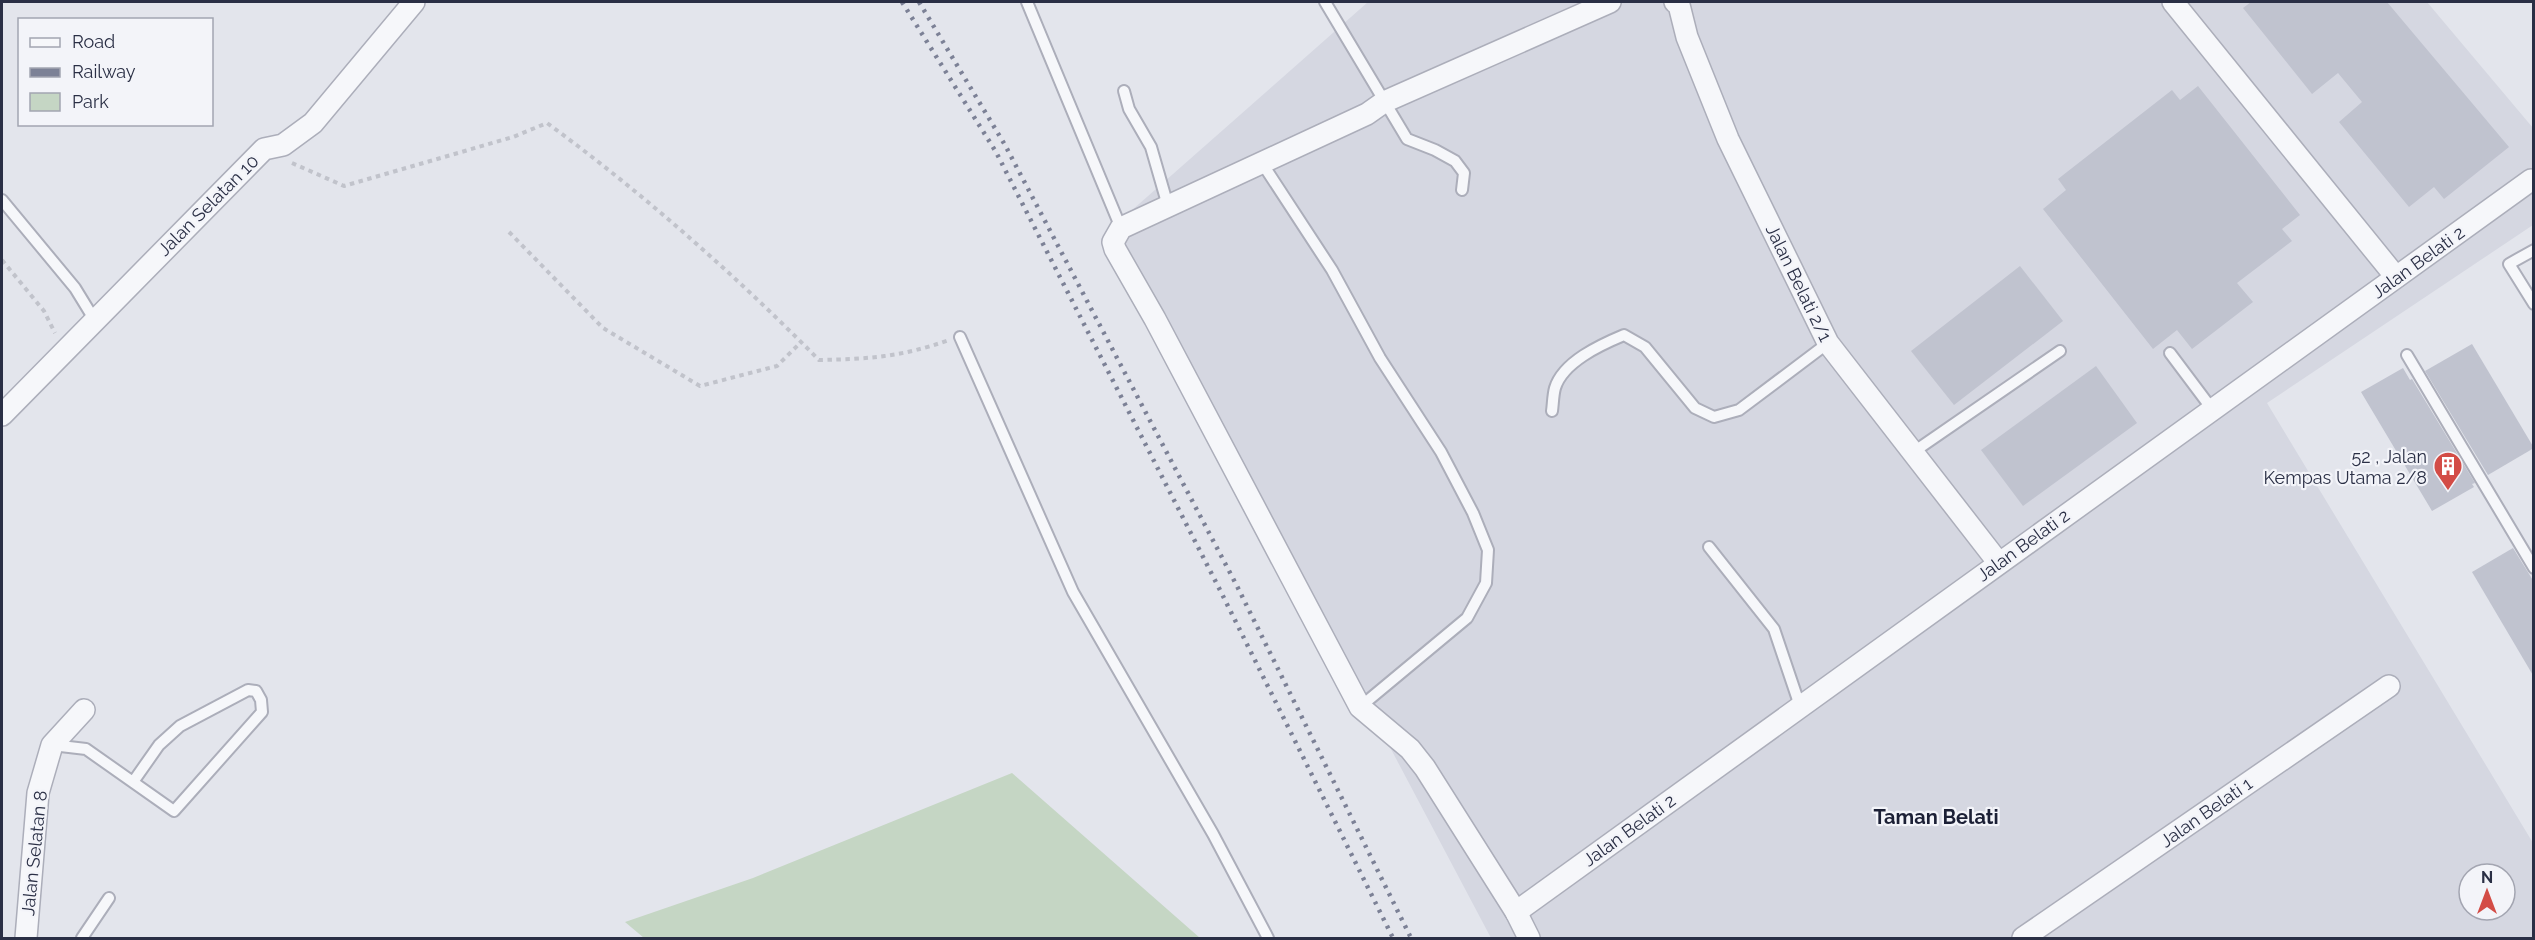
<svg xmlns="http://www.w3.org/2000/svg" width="2535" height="940" viewBox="0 0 2535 940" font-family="Raleway,sans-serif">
<rect width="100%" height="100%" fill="#e3e5ec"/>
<path fill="#d5d7e1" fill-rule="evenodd" d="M1368,2h1059l106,126v97l-266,178 266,440v95h-1042l-377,-712zM2469,874h36v36h-36z"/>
<path fill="#c5d6c4" d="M1012,773l188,165h-556l-19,-16 128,-44z"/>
<g fill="#c0c3cf">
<path d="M2251,2h136l122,145 -65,52 -10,-12 -25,20 -70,-85 23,-20 -24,-29 -26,21 -69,-86z"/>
<path d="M2198,86l102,129 -18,14 10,12 -55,42 16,19 -61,47 -15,-19 -24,19 -110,-140 23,-19 -8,-11 114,-89 8,10z"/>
<path d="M2020,266l43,55 -109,84 -43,-54z"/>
<path d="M2472,344l62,104 -46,27 -63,-104z"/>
<path d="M2096,366l41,57 -114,83 -42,-56z"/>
<path d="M2403,368l7,12 2,-1 63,104 -3,1 2,3 -42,24 -71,-119z"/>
<path d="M2513,548l21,34v95l-62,-105z"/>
</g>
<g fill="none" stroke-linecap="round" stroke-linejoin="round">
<g stroke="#acaeba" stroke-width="14">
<g id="service">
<path d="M1027,2l94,226"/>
<path d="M1325,2l82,137 28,11 20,11 9,12 -2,17"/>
<path d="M1124,91l5,18 22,38 17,59"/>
<path d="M1262,163l70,107 48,88 61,94 32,61 15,37 -2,33 -19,35 -107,89"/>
<path d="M2,200l73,88 19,31"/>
<path d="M2534,250l-25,14 25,40"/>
<path d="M960,337l113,255 140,242 55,104"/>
<path d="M2170,353l42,56"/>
<path d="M2407,355l127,213"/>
<path d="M1552,411c1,-7 1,-16 3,-23 8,-26 45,-43 69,-53l21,12 50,61 19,9 25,-7 89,-67"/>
<path d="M1912,453l148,-102"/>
<path d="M1709,547l65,82 26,77"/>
<path d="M52,745l34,4 88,62 88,-99 -1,-12 -5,-9 -8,-1 -68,36 -21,19 -26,37"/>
<path d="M82,938l27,-40"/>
</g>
</g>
<g stroke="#acaeba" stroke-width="24">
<g id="minor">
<path d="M1675,2l4,3 8,32 41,102 100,204 170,219"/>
<path d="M2173,2l223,275"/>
<path d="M2,415l262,-266 19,-4 30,-22 101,-121"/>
<path d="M1516,912l1015,-732"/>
<path d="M26,938l12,-145 14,-48 32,-35"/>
<path d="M1529,938l-13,-26 -91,-144 -15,-19 -50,-42 -205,-388 -40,-70 -2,-7 8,-14 246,-114 17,-12 226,-100"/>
<path d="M2023,938l366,-252"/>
</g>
</g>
<g stroke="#c1c3cb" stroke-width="4" stroke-dasharray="4.5 4.5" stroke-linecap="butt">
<path d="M292,163l52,23 169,-49 34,-14c97,71 188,152 272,237 50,-1 82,-3 130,-20"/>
<path d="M509,232l94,96 97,58 77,-20 24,-24"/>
<path d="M2,260l42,51 11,22"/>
</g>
<use href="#service" stroke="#f6f7fa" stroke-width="10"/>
<use href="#minor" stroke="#f6f7fa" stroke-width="21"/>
<g stroke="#7c8196" stroke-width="4.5" stroke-dasharray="3 6" stroke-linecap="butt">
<path d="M902,2l94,150 226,442 171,344"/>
<path d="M919,2l86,143 232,441 174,352"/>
</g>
</g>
<defs>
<g id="building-pin" transform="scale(1.5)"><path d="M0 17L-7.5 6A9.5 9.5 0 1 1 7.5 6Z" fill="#d34c46" stroke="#f3f4f9"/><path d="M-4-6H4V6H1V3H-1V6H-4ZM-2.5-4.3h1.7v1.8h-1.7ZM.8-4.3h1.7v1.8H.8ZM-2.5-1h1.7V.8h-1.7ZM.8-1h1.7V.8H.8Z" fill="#fff"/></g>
</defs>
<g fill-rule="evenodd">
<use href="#building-pin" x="2448" y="466"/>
</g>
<g text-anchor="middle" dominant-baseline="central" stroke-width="4.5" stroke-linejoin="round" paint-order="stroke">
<g font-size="18" fill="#2a2f45" stroke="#f3f4f9">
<text transform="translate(208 205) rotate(-45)">Jalan Selatan 10</text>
<text transform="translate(2418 262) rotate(-36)">Jalan Belati 2</text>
<text transform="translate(1799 283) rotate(64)">Jalan Belati 2/1</text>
<text transform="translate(2023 545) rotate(-36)">Jalan Belati 2</text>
<text transform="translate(2206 812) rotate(-35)">Jalan Belati 1</text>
<text transform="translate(1629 830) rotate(-36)">Jalan Belati 2</text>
<text transform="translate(34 853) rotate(-84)">Jalan Selatan 8</text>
</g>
<g font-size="18" fill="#2a2f45" stroke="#f3f4f9" text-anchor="end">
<text x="2427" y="456">52 , Jalan<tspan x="2427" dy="21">Kempas Utama 2/8</tspan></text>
</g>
<g font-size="20" font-weight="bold" fill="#1c2036" stroke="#f3f4f9">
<text x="1936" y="817">Taman Belati</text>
</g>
</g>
<rect width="2535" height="940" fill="none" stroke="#2a2f45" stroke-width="6"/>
<rect x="18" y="18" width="195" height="108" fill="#f3f4f9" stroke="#a3a5b1" stroke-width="1.5"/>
<rect x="30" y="38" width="30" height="9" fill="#f6f7fa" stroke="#a3a5b1" stroke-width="1.5"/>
<text x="72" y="48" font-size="18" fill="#2a2f45">Road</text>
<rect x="30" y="68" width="30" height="9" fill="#7c8196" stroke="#a3a5b1" stroke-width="1.5"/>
<text x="72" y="78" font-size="18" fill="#2a2f45">Railway</text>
<rect x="30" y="93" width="30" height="18" fill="#c5d6c4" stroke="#a3a5b1" stroke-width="1.5"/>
<text x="72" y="108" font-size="18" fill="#2a2f45">Park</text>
<g transform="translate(2487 892)"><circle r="28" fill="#f3f4f9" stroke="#a3a5b1" stroke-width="1.5"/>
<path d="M0-4.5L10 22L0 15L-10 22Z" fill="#d34c46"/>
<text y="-9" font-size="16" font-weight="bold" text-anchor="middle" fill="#2a2f45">N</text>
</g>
</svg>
